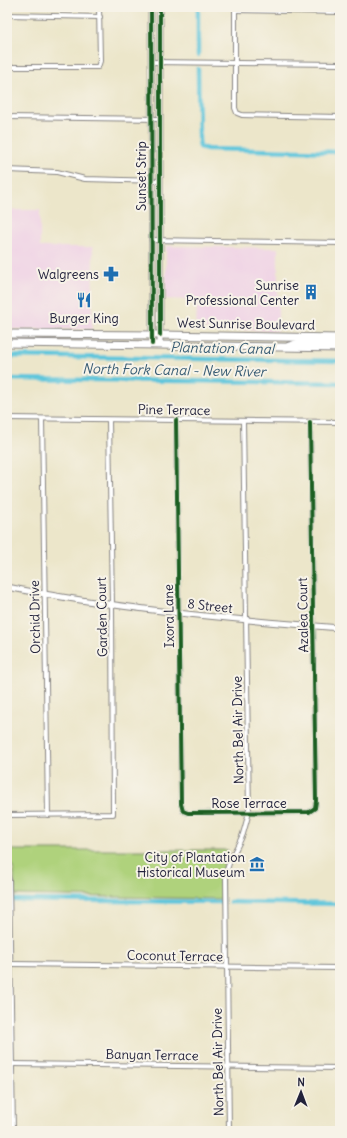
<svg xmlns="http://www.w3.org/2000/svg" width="347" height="1138" viewBox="0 0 347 1138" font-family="Delius,sans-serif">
<rect width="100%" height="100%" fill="#f7f3e8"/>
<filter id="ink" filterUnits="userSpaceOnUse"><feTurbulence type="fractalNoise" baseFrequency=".025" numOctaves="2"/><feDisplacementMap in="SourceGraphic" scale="8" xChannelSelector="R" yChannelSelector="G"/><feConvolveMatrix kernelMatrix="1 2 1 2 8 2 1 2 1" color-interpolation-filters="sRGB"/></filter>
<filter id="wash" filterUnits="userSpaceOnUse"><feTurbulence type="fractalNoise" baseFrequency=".012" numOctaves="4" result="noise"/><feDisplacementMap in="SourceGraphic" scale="16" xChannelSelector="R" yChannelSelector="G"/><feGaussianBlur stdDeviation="0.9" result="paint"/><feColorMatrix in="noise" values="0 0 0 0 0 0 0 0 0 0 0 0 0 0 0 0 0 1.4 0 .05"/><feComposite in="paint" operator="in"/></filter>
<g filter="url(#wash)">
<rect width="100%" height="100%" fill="#ece6ca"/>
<g fill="#efd0e5">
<path d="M7,210h33v37h53l-1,82h-85z"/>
<path d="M166,246l112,2v83l-82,-2 1,-29 -31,-1z"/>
</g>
<path fill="#afd27b" stroke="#687a5b" d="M8,850h220l-5,16 -1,33 -207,-4 -1,-23z"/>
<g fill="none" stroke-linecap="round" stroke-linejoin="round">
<g stroke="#5fc6dc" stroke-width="4.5">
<path d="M198,7v48"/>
<path d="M198,69l1,71 1,7 7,2 133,3"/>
<path d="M7,356l333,5"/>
<path d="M7,379l333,4"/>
<path d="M7,900l215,2"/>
<path d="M230,902l110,2"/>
</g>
</g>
</g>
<g filter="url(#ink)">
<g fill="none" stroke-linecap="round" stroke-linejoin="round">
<g stroke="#878482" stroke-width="6">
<g id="minor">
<path d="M235,7v101l2,5 5,2 98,2"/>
<path d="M235,10l105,2"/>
<path d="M7,15l93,2"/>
<path d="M151,62l189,2"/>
<path d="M7,67h91l2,-6 -1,-54"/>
<path d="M7,117l153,2"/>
<path d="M7,170l50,2 28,7 75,2"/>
<path d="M151,240l189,3"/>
<path d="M7,418l333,4"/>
<path d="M42,419l6,396"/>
<path d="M176,420l5,384 2,7 5,2 121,-1 6,-4 1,-7 -6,-379"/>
<path d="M7,815l106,-1 -1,-209 -3,-185"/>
<path d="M7,873l2,7 4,251"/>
<path d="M11,964l329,4"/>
<path d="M12,1064l328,4"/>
<path d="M229,1131l-3,-255c2,-18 11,-26 17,-42 2,-7 4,-14 6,-22l-6,-391"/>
</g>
</g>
<g stroke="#878482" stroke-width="7">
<g id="tertiary">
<path d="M151,7l1,337"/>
<path d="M160,7v338"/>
<path d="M7,587c110,22 221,32 333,41"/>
</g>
</g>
<g stroke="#878482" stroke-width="9">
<g id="trunk">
<path d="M7,334l153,1 180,3"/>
<path d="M7,343l153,2 180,3"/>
<path d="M289,346l10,-3h41"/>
</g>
</g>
<use href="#minor" stroke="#fff" stroke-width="4"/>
<use href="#tertiary" stroke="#fff" stroke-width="5"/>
<use href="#trunk" stroke="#fff" stroke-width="7"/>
<g stroke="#f7f3e8" stroke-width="6">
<g id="cycleway">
<path d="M151,7l1,337"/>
<path d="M160,7v328"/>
<path d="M176,420l5,384 2,7 5,2 121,-1 6,-4 1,-7 -6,-379"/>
</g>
</g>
<use href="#cycleway" stroke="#1b5e20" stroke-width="4"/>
</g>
</g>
<defs>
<g id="pharmacy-bare" transform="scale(1.2)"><path d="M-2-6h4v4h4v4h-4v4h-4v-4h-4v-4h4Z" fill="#1f6fb2" stroke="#f7f3e8" stroke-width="2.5" paint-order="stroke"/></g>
<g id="building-bare" transform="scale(1.2)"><path d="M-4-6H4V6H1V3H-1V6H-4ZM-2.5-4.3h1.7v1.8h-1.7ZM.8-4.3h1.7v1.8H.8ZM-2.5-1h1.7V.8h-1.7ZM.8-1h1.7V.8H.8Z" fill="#1f6fb2" stroke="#f7f3e8" stroke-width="2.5" paint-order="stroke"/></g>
<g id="restaurant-bare" transform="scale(1.2)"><path d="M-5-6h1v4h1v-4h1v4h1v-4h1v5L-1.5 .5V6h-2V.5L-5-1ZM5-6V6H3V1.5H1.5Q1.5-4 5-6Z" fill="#1f6fb2" stroke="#f7f3e8" stroke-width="2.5" paint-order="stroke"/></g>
<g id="museum-bare" transform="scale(1.2)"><path d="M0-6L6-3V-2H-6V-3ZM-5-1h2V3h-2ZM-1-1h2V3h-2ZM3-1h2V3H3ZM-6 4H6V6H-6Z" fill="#1f6fb2" stroke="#f7f3e8" stroke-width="2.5" paint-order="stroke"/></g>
</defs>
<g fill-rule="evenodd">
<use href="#pharmacy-bare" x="111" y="274"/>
<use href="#building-bare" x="311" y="292"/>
<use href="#restaurant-bare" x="84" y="300"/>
<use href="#museum-bare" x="257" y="864"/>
</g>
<g text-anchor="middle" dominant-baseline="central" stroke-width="4" stroke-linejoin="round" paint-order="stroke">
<g font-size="13" fill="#22223b" stroke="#f7f3e8">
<text transform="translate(141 176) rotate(-90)">Sunset Strip</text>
<text transform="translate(246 324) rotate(1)">West Sunrise Boulevard</text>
<text transform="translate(174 410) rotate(1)">Pine Terrace</text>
<text transform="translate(210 606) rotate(6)">8 Street</text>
<text transform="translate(303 615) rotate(-91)">Azalea Court</text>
<text transform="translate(169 616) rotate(-91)">Ixora Lane</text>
<text transform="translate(35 617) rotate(-91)">Orchid Drive</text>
<text transform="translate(102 617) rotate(-91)">Garden Court</text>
<text transform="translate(238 730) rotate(-91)">North Bel Air Drive</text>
<text x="249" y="803">Rose Terrace</text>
<text transform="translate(175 956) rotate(1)">Coconut Terrace</text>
<text transform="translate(152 1055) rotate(1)">Banyan Terrace</text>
<text transform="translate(218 1062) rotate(-91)">North Bel Air Drive</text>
</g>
<g font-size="13" fill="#22223b" stroke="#f7f3e8" text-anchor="end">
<text x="99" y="274">Walgreens</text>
<text x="299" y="285">Sunrise<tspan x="299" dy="15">Professional Center</tspan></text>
<text x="84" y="318" text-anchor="middle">Burger King</text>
<text x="245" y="857">City of Plantation<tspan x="245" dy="15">Historical Museum</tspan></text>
</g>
<g font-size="14" font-style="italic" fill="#375b73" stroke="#f7f3e8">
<text transform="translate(222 348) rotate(1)">Plantation Canal</text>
<text transform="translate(174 370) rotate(1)">North Fork Canal - New River</text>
</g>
</g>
<rect width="347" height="1138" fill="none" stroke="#f7f3e8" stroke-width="24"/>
<g transform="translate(301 1092) rotate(1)" stroke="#f7f3e8" stroke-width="3" paint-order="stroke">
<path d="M0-3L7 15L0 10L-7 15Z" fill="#22223b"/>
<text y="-6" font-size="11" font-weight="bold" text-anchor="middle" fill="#22223b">N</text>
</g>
</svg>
